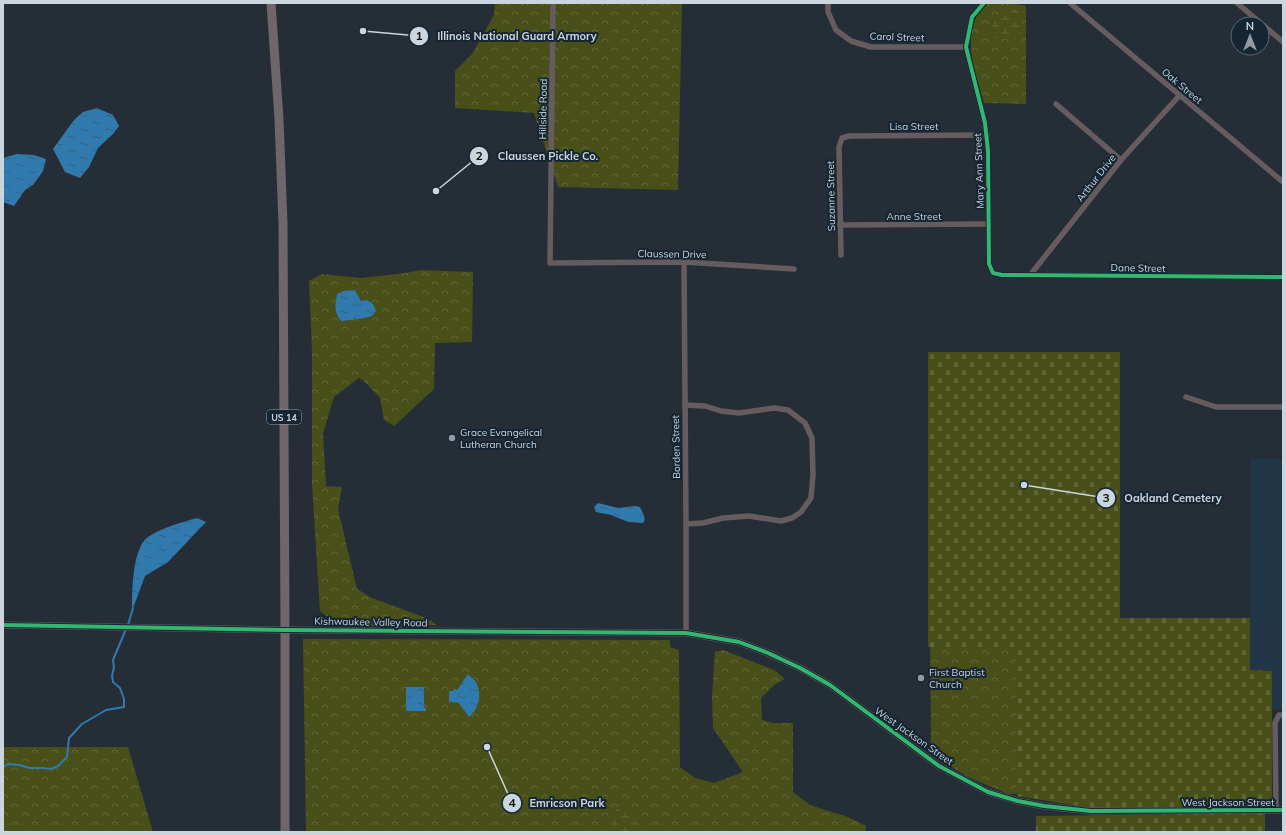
<svg xmlns="http://www.w3.org/2000/svg" width="1286" height="835" viewBox="0 0 1286 835" font-family="Mulish,sans-serif">
<defs>
<pattern id="forest-crowns" width="20" height="18" patternUnits="userSpaceOnUse"><rect width="20" height="18" fill="#484f18"/><path d="M2 6a3 3 0 1 1 6 0M12 15a3 3 0 1 1 6 0" fill="none" stroke="#616739"/></pattern>
<pattern id="wetland-marsh" width="20" height="14" patternUnits="userSpaceOnUse"><rect width="20" height="14" fill="#484f18"/><path d="M1 5h8M5 5V1M11 12h8M15 12V8" fill="none" stroke="#616739"/></pattern>
<pattern id="cemetery-stones" width="16" height="16" patternUnits="userSpaceOnUse"><rect width="16" height="16" fill="#484f18"/><path d="M2 7V4a2 2 0 0 1 4 0v3zM10 15v-3a2 2 0 0 1 4 0v3z" fill="#616739"/></pattern>
<pattern id="water-ripples" width="26" height="14" patternUnits="userSpaceOnUse"><rect width="26" height="14" fill="#307aad"/><path d="M2 4q2-2 4 0t4 0M15 11q2-2 4 0t4 0" fill="none" stroke="#356383"/></pattern>
</defs>
<rect width="100%" height="100%" fill="#252e36"/>
<path fill="#213646" d="M1251,459h32v250h-11v-38h-22z"/>
<g fill="url(#forest-crowns)">
<path d="M495,3h187l-4,187 -120,-3 -24,-74 -79,-5v-37l17,-17 22,-39z"/>
<path d="M988,3h25l13,3v98l-42,-1c-7,-26 -20,-56 -9,-83 2,-6 9,-12 13,-17z"/>
<path d="M421,270l52,2 -1,70 -37,1 -1,46 -40,37 -10,-6 -4,-22 -15,-16 -6,-4 -25,19 -11,36 3,53 16,1 -4,22 19,80 15,9 57,21 7,6 -96,1 -20,-15 -8,-127v-133l-3,-70 13,-7 39,4 45,-5z"/>
<path d="M1035,632l-8,161 -19,1 -40,-17 -37,-23 -1,-121z"/>
<path d="M303,639l367,1v7l9,3 1,117 15,11 19,5 29,-11 -30,-44 -1,-32 3,-44 8,-2 51,20 11,9 -11,6 -13,13 1,22 11,3h20v69l17,13 38,12 18,9 -1,6h-559z"/>
<path d="M3,747h125l25,85h-150z"/>
</g>
<g fill="url(#wetland-marsh)">
<path d="M1007,8h6l4,2 2,3 -1,22c-8,4 -20,6 -27,1l2,-13 9,-14z"/>
<path d="M622,803l4,3 14,26h-28l4,-23z"/>
</g>
<g fill="url(#cemetery-stones)">
<path d="M928,352h192v266h130v52l22,1v135l-180,2 -75,-12 -1,-149h-88z"/>
<path d="M1265,813v19h-229v-16z"/>
</g>
<g fill="url(#water-ripples)">
<path d="M97,108l16,7 6,11 -6,8 -15,14 -9,19 -9,11 -15,-6 -12,-23 21,-29 9,-8z"/>
<path d="M17,154l17,1 12,4 -3,12 -10,14 -8,5 -11,16 -11,-4v-44z"/>
<path d="M355,290l6,11 6,-1 6,4 3,7 -4,5 -12,3 -19,2c-7,-8 -6,-17 -4,-27l7,-3z"/>
<path d="M598,503l20,5 17,-2 5,1c2,5 7,11 3,16l-15,-1 -17,-7 -15,-3 -2,-5z"/>
<path d="M197,518l9,4 -38,40 -23,14 -13,35c0,-18 0,-63 16,-74 15,-10 32,-14 49,-19z"/>
<path d="M468,674c2,3 6,5 7,7 8,12 4,28 -6,36l-11,-15 -4,1v-1h-5v-11h4l1,-2 3,1z"/>
<path d="M406,687h18v20l2,1v3h-20z"/>
</g>
<g fill="none" stroke-linecap="round" stroke-linejoin="round">
<g stroke="#307aad" stroke-width="2">
<path d="M128,625l5,-17"/>
<path d="M3,767l5,-3 12,1 9,3h14l8,1 7,-3 9,-9 2,-19 13,-14 24,-14 18,-3v-8l-4,-11 -7,-6 -1,-6 2,-9 -1,-7 13,-31"/>
</g>
<g stroke="#665c60" stroke-width="5.5">
<path d="M553,3l-3,260 134,-1 110,7"/>
<path d="M828,3v9l8,18 15,11 20,6h95"/>
<path d="M984,3l-12,14 -6,30 19,76 3,28 1,113 4,9 9,2 281,2"/>
<path d="M1070,3l213,179"/>
<path d="M1237,3l46,39"/>
<path d="M1056,104l65,56"/>
<path d="M840,225l149,-1"/>
<path d="M841,255l-2,-108 3,-9 7,-2 138,-1"/>
<path d="M684,262l2,262v109"/>
<path d="M1031,274l90,-114 58,-64"/>
<path d="M1186,397l30,10h67"/>
<path d="M685,405l20,1 16,5 18,2 35,-5 14,2 17,13 7,15 1,37 -2,23 -10,14 -9,6 -11,3 -32,-5 -26,2 -20,5 -17,1"/>
<path d="M1276,810l-1,-87 4,-8h4"/>
</g>
<path stroke="#665c60" stroke-width="7" d="M3,625l282,5 401,3 53,9 29,11 32,15 30,17 109,81 49,26 30,9 26,5 47,5 192,-1"/>
<path stroke="#70656a" stroke-width="9" d="M271,3l8,116 4,105 2,406v202"/>
<g stroke="#152532" stroke-width="6">
<g id="cycleway">
<path d="M984,3l-12,14 -6,30 19,76 3,28 1,113 4,9 9,2 281,2"/>
<path d="M3,625l282,5 401,3 53,9 29,11 32,15 30,17 109,81 49,26 30,9 26,5 47,5 192,-1"/>
</g>
</g>
<use href="#cycleway" stroke="#33b770" stroke-width="4"/>
</g>
<g fill="#919ba3" stroke="#152532" stroke-width="1.5">
<circle cx="452" cy="438" r="4"/>
<circle cx="921" cy="678" r="4"/>
</g>
<g text-anchor="middle" dominant-baseline="central" stroke-width="4" stroke-linejoin="round" paint-order="stroke">
<rect fill="#152532" stroke="#94a0aa" stroke-width="1" x="267" y="410" width="34" height="14" rx="3"/>
<g font-size="9" font-weight="bold" fill="#cbd5de">
<text x="284" y="417">US 14</text>
</g>
<g font-size="10" fill="#cbd5de" stroke="#152532">
<text transform="translate(897 37) rotate(2)">Carol Street</text>
<text transform="translate(1182 86) rotate(40)">Oak Street</text>
<text transform="translate(543 109) rotate(-89)">Hillside Road</text>
<text x="914" y="126">Lisa Street</text>
<text transform="translate(979 171) rotate(-92)">Mary Ann Street</text>
<text transform="translate(1096 178) rotate(-52)">Arthur Drive</text>
<text transform="translate(831 196) rotate(-91)">Suzanne Street</text>
<text x="914" y="216">Anne Street</text>
<text transform="translate(672 254) rotate(1)">Claussen Drive</text>
<text transform="translate(1138 268) rotate(1)">Dane Street</text>
<text transform="translate(676 447) rotate(-91)">Borden Street</text>
<text transform="translate(371 622) rotate(1)">Kishwaukee Valley Road</text>
<text transform="translate(914 736) rotate(35)">West Jackson Street</text>
<text x="1228" y="802">West Jackson Street</text>
</g>
<g font-size="10" fill="#cbd5de" stroke="#152532" text-anchor="start">
<text x="460" y="432">Grace Evangelical<tspan x="460" dy="12">Lutheran Church</tspan></text>
<text x="929" y="672">First Baptist<tspan x="929" dy="12">Church</tspan></text>
</g>
</g>
<path fill="none" stroke="#cbd5de" stroke-width="1.5" d="M363 31L419 36M436 191L479 156M1024 485L1106 498M487 747L512 803"/>
<g fill="#cbd5de" stroke="#152532" stroke-width="1.5">
<circle cx="363" cy="31" r="4"/>
<circle cx="436" cy="191" r="4"/>
<circle cx="1024" cy="485" r="4"/>
<circle cx="487" cy="747" r="4"/>
<circle cx="419" cy="36" r="10"/>
<circle cx="479" cy="156" r="10"/>
<circle cx="1106" cy="498" r="10"/>
<circle cx="512" cy="803" r="10"/>
</g>
<g font-size="12" text-anchor="middle" font-weight="bold" fill="#111">
<text x="419" y="40">1</text>
<text x="479" y="160">2</text>
<text x="1106" y="502">3</text>
<text x="512" y="807">4</text>
</g>
<g font-size="11" text-anchor="middle" font-weight="bold" fill="#cbd5de" stroke="#152532" stroke-width="4" stroke-linejoin="round" paint-order="stroke">
<text x="517" y="40">Illinois National Guard Armory</text>
<text x="548" y="160">Claussen Pickle Co.</text>
<text x="1173" y="502">Oakland Cemetery</text>
<text x="567" y="807">Emricson Park</text>
</g>
<rect width="1286" height="835" fill="none" stroke="#cbd5de" stroke-width="8"/>
<g transform="translate(1250 36)"><circle r="19" fill="#152532" stroke="#5e6b77"/>
<path d="M0-3L7 15L0 10L-7 15Z" fill="#919ba3"/>
<text y="-6" font-size="11" font-weight="bold" text-anchor="middle" fill="#cbd5de">N</text>
</g>
</svg>
